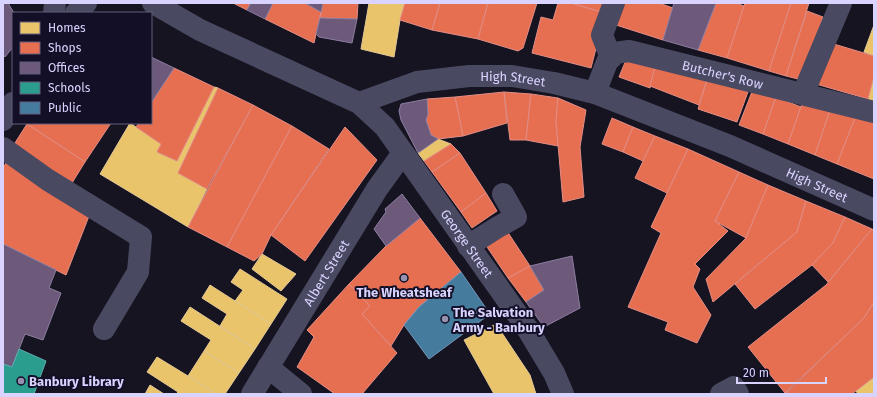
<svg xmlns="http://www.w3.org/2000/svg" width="877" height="397" viewBox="0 0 877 397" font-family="'Fira Sans',sans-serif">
<rect width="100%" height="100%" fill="#161421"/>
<g fill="#e9c46a" stroke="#e4c997">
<path d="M369,3h36l-5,17 -6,37 -33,-8z"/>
<path d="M874,25v31l-10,-4z"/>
<path d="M874,76v25l-6,-2z"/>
<path d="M214,87l4,1 -40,85 29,16 -19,38 -88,-53 30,-51 31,21 -4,8 20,9z"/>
<path d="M438,139l13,5 -27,17 -6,-8z"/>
<path d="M262,254l34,20 -15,17 -29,-22z"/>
<path d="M240,269l47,30 -16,25 -36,-23 8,-11 -12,-8z"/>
<path d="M210,285l61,39 -16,25 -35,-23 7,-12 -25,-16z"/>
<path d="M190,307l65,42 -16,24 -35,-22 7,-11 -30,-19z"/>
<path d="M496,324l34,51 6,19h-42l-30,-54z"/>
<path d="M204,351l35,22 -14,21h-9l-28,-18z"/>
<path d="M157,357l31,19 28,18h-40l2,-2 -31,-20z"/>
<path d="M873,378l1,16h-16l-2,-3z"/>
<path d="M150,385l14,9h-19z"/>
</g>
<g fill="#e76f51" stroke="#e38d85">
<path d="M233,3h17l-3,7z"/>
<path d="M273,3h32l16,9 -7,31 -49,-24z"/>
<path d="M323,3h35l-1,16 -37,-1z"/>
<path d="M405,3h35l-8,27 -32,-10z"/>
<path d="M440,3h48l-10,36 -46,-9z"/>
<path d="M488,3h49l-14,45 -5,3 -40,-12z"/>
<path d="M558,3h13l34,10 -14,55 -59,-15 9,-36 12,3z"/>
<path d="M571,3h37l-3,10z"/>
<path d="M623,3h36l14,5 -10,32 -47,-15z"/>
<path d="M716,3h20l8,3 -17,52 -29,-8z"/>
<path d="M745,3h46l-22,68 -42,-13z"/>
<path d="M791,3h18l-23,73 -17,-5z"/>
<path d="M807,11l16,6 -21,63 -16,-4z"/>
<path d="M817,39l57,17v20l-6,23 -66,-19z"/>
<path d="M626,60l29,7 -5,21 -31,-11z"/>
<path d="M655,67l52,12 -8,26 -49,-19z"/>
<path d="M174,68l40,19 -37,74 -20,-9 4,-8 -25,-17 3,-4h12v-20z"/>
<path d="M708,77l40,15 -11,30 -39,-13z"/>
<path d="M218,88l35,17 -46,84 -29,-16z"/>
<path d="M753,89l23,8 -13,37 -24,-9z"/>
<path d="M504,92l3,31 -44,13 -8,-39z"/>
<path d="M504,92l27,2 -5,46h-16z"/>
<path d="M531,94l27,4 -2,23 2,25 -32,-6z"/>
<path d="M455,97l8,39 -25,3 -7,-4 -5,-15 2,-6 -1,-15z"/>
<path d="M776,97l25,10 -13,37 -25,-10z"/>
<path d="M558,98l28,12 -6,37 4,50 -21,5 -7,-81z"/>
<path d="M804,98l27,9 -16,48 -27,-11z"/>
<path d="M253,105l39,21 -65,121 -39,-20z"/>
<path d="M831,107l26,6 -20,51 -22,-9z"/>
<path d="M857,113l17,4v62l-37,-15z"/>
<path d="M612,118l21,9 -10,25 -21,-8z"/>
<path d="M28,123h83l-26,39 -58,-38z"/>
<path d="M27,124l58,38 -13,21 -59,-37z"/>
<path d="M292,126l37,23 -58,86 -9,19 -8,7 -27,-14z"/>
<path d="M345,127l32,33 -72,101 -34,-26z"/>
<path d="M633,127l22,9 -12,25 -20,-9z"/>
<path d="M655,136l33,13 -21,44 -32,-15z"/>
<path d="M451,144l9,9 -28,19 -8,-11z"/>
<path d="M688,149l51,23 -24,49 13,10 -33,33 5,5 -7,18 18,28 -14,28 -32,-13 3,-8 -40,-15 33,-74 -10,-6z"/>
<path d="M460,153l26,40 -25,19 -29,-40z"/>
<path d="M6,163l85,48 -25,64 -63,-31v-76z"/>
<path d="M739,172l29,13 -22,53 -31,-17z"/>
<path d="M768,185l38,16 -9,31 -84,70 -7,-23 40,-41z"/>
<path d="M486,193l11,18 -25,17 -11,-16z"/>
<path d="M806,201l39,16 -12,26 -21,22 -57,44 -20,-25 62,-52z"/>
<path d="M845,217l27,12 -44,53 -16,-17 21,-22z"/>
<path d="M420,218l41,54 -42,35 -15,18 -13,21 -29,-32 8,-8 -21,-22 37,-38z"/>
<path d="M872,229l2,1v72l-10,16 -79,75 -37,-46 78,-62z"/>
<path d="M507,231l23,35 -22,12 -23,-34z"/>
<path d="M530,266l14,24 -18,12 -18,-24z"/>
<path d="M349,284l21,22 -8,8 35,39 -35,41h-27l-38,-27 17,-30 -7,-7z"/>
<path d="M874,302v75l-22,17h-67l79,-76z"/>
</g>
<g fill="#6d597a" stroke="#8d7ea2">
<path d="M3,3h5l6,10 -1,34 -8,10 -2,-3z"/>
<path d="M251,3h22l-8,16 -18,-9z"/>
<path d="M305,3h18l-2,9z"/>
<path d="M674,3h42l-18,47 -35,-10z"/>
<path d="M320,18l37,1 -5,24 -33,-6 -3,-3z"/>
<path d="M151,57l23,11 -23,35z"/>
<path d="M427,99l1,15 -2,6 5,15 7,4 -20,14 -17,-33 -2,-9 2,-7z"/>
<path d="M402,194l18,24 -34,28 -12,-17 12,-17 -1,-3z"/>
<path d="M3,244l53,26 -7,18 12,5 -18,47 -18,-6 -13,33 -9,-3z"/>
<path d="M572,256l8,52 -36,19 -18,-25 18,-12 -14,-24z"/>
</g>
<path fill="#2a9d8f" stroke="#5eaeb1" d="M19,349l27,12 -12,33h-31v-30l9,3z"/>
<path fill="#457b9d" stroke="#7196ba" d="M461,272l29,42 -61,45 -25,-34 15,-18z"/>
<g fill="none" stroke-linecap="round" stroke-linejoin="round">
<g stroke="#4a4962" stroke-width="22">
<path id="s1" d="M153,3l47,27 159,73 26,24 142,201 27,45 9,21"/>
<path d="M54,13l1,-10"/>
<path d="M76,13l10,-10"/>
<path d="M611,58l-9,-23 12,-32"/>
<path id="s2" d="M595,93l12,-31 8,-9 14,-2 245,61"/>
<path d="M803,94l38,-91"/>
<path id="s3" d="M359,103l58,-21 52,-6h43l42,7 41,10 135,53 144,64"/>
<path d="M3,120l10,-17"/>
<path d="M3,148l45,32 93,57 -3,35 -34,57"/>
<path d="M468,246l30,-19 18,-10 -13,-23"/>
<path d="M268,367l33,27"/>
<path id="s4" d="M252,394l125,-205 26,-36"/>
<path d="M721,394l13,-7 4,7"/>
</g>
</g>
<g fill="#9591b1" stroke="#130f26" stroke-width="1.5">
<circle cx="404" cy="278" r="4"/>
<circle cx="445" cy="319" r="4"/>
<circle cx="21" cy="381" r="4"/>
</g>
<g text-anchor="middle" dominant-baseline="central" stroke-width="4" stroke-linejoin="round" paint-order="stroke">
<g font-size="13" fill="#d9d4ff" stroke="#130f26">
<text stroke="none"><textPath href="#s2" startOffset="156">Butcher's Row</textPath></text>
<text stroke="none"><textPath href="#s3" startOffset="158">High Street</textPath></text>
<text stroke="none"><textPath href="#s3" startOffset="482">High Street</textPath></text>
<text stroke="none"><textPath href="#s1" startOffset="407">George Street</textPath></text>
<text stroke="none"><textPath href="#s4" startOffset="142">Albert Street</textPath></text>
</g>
<g font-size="13" font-weight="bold" fill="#d9d4ff" stroke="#130f26" text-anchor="start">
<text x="404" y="292" text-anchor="middle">The Wheatsheaf</text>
<text x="453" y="312">The Salvation<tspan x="453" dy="15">Army - Banbury</tspan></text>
<text x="29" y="381">Banbury Library</text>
</g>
</g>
<rect width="877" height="397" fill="none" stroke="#d9d4ff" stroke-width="8"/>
<rect x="12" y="12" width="140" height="112" fill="#130f26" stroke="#625e7d"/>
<rect x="20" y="22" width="20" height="12" fill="#e9c46a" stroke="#625e7d"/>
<text x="48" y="32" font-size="12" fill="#d9d4ff">Homes</text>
<rect x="20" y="42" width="20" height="12" fill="#e76f51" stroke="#625e7d"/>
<text x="48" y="52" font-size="12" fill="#d9d4ff">Shops</text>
<rect x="20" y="62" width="20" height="12" fill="#6d597a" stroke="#625e7d"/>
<text x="48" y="72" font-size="12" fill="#d9d4ff">Offices</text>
<rect x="20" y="82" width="20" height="12" fill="#2a9d8f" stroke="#625e7d"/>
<text x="48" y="92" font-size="12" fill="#d9d4ff">Schools</text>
<rect x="20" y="102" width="20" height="12" fill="#457b9d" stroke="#625e7d"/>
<text x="48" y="112" font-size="12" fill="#d9d4ff">Public</text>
<path d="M737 377v6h89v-6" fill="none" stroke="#d9d4ff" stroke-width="2"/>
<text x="743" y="377" font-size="12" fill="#d9d4ff" stroke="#130f26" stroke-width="3" paint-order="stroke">20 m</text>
</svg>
